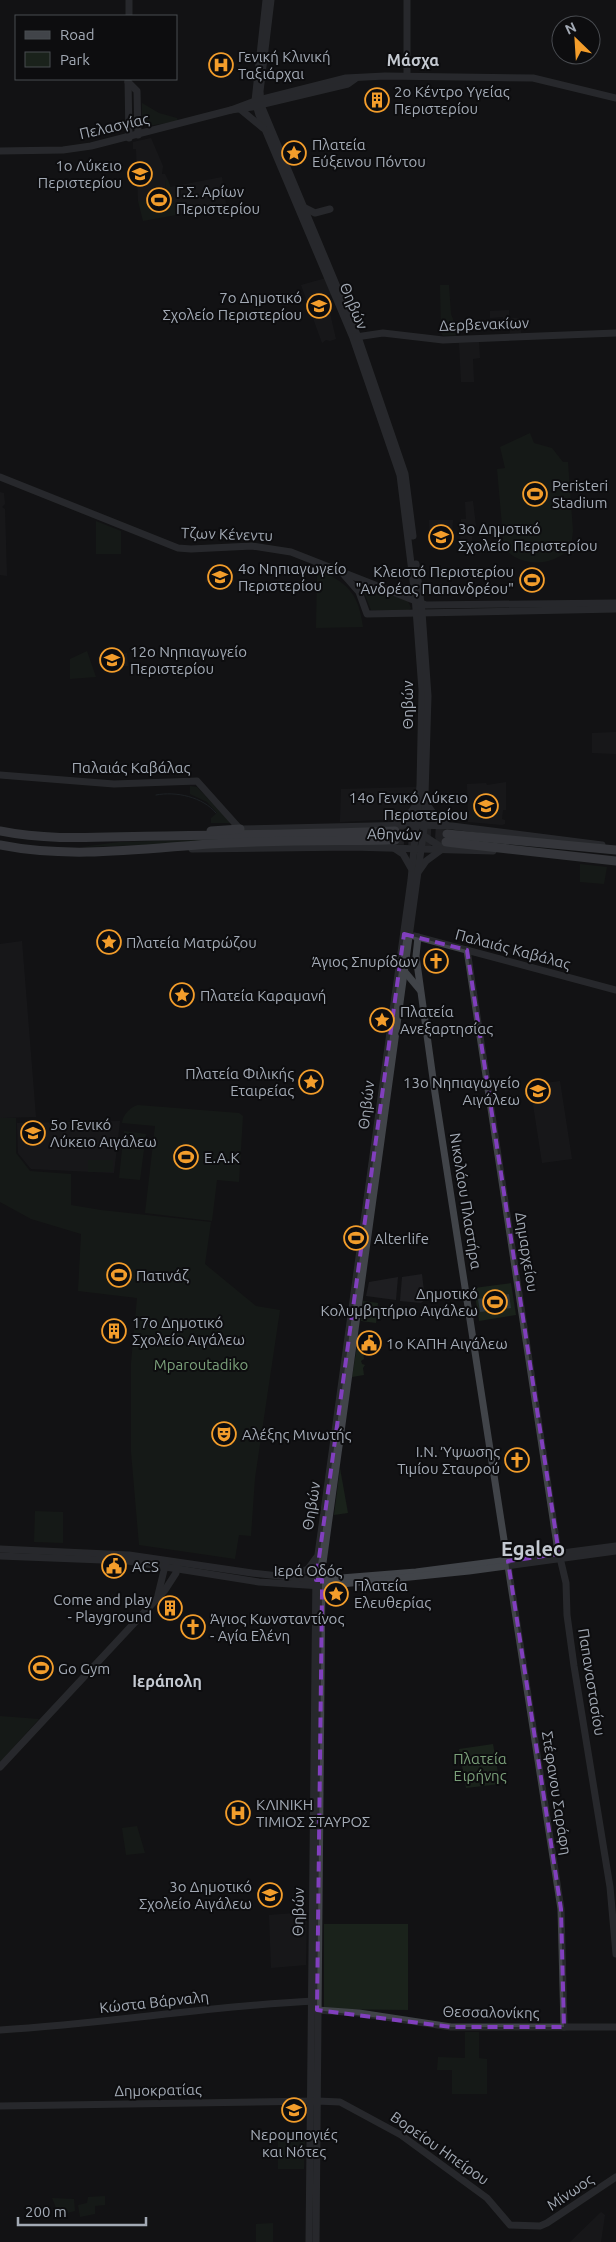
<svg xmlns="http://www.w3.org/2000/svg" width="616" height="2242" viewBox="0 0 616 2242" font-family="Ubuntu,sans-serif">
<rect width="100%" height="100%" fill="#121214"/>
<g fill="#1e1e21">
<path d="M151,138l12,28 -1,8h3l3,6h-3l1,15 -17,1 -3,5h-8l-2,-52h-3v-7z"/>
<path d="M222,177l4,27 -50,11 -6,-28z"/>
<path d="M326,278l7,16 -7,2 10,43 -6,2 -4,-1 -4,3 -21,-58z"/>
<path d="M509,310v8h11l1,15h-11l-1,-10h-5l-1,-6 -13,1v-7z"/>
<path d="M479,342l1,16 -7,1 1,23h-13l-2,-39z"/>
<path d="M0,492l4,1 1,11 -3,3 3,2 2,67 -7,-1z"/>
<path d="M473,501l3,25h-4v23h-12l1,-30h5l-1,-17z"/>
<path d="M429,520h24l-2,27 -21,1z"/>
<path d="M208,570h22l1,3h2l1,9h-29z"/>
<path d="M127,653l1,13 -28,1 -2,-10z"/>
<path d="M616,732v22l-24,-1v-20z"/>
<path d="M506,782v28h-3l-1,9 3,1v4l-3,1 -34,-3 -1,-38 19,-1 1,2z"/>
<path d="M416,787l-2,16 -6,10 -10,6 -58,3 1,-33z"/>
<path d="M22,941l14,176 -36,1v-174z"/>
<path d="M560,1081l12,78 -30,4 -12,-78z"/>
<path d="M120,1121l-6,52 -83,-4 -13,-16 -1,-30z"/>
<path d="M422,1274l3,26 -4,3 -21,-2 2,-24z"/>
<path d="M398,1277l-2,23 -30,-4 3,-14z"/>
<path d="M307,1912l-1,53 -35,3 -2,-53z"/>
<path d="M601,2212l4,3 -4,27h-31z"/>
</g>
<g fill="#1a221b">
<path d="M142,103l17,10 18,5 1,3 -36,6z"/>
<path d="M165,180h3l2,5 6,30 -33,6 -5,-20h8l2,-5 18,-1z"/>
<path d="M440,285h9l2,29 8,21 -16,1 -2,-3z"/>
<path d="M530,433l4,10 18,5 11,14h5l5,69 -2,16c-16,19 -49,22 -67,1l-7,-79 8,-1 -5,-21z"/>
<path d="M96,521l25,10v23h-25z"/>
<path d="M322,571c29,15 36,24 41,56l-47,1 1,-54z"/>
<path d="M368,586l40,15 3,7 -2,2h-38l-8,-20z"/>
<path d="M87,651l9,26 -26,2v-20z"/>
<path d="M190,786l7,1 34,36h-20v-5l6,-5 -10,-11 -17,-8z"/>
<path d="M472,802h11v9v-4l17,1 -1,8 -16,-1 -1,4h-10z"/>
<path d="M395,834v4l-314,9 38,-5z"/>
<path d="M580,864l27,3 -3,17 -24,-2z"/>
<path d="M138,1105l101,8 4,3 -4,66 -22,-2 -5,41 -67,-8 10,-87 -33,-3c1,-8 8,-16 16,-18z"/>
<path d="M0,1118h16v35l14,18 41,3v31l30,5 110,12 -6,42 51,42 24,4 -25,168 -4,58 -12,-1 -4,24 -96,-14 -8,-93v-89l6,-65 -59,-7 3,-57 -50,-15 -31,-17z"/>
<path d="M124,1131l22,3 -6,46 -21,-2z"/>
<rect x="88" y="1160" width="25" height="12"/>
<path d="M511,1283l5,32 -37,6 -5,-33z"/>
<path d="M363,1301l15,2 -2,20 -15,-2z"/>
<path d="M361,1335l1,10 -3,5 4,1 1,8 -3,2 1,3 3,1 -2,3 1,7 -12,2 6,-37z"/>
<path d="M340,1468l8,45 -14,2z"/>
<path d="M35,1511l28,1v31l-29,-1z"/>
<path d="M0,1716l39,3 -39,43z"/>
<path d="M493,1744l7,40 -34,4 -7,-39z"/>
<path d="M137,1826l8,27 -19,2 -4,-27z"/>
<path d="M324,1924h84v86l-84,-1z"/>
<path d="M465,2032h14v26l8,1v35h-35v-24h-15l1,-13 27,1z"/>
<path d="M278,2141h27l-1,28h-26z"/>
<path d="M105,2196v9l-10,1v8l-15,3 -2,-12 9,-2 1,-6z"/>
<path d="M52,2198l22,1 1,12 -16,4z"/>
<path d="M273,2223v19h-17v-18z"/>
</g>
<path fill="#293238" d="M509,1294l2,14 -31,4 -2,-13z"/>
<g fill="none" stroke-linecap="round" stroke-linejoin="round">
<path stroke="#293238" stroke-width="1" d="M156,795c20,-4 47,2 60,18"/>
<g stroke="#2f3034" stroke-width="9" stroke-dasharray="9 4.5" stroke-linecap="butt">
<path d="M395,831l52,3"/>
<path d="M395,840l51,2"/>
</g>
<g stroke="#414449" stroke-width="7">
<path d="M266,0l-11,101 4,14 94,223 47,137 15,121 7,94 -2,95 -9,95 -95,689 -7,673"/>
<path d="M271,0l-11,91 1,14 97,232 47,137 8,62"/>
<path d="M407,0v75"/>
<path d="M129,16v-16"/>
<path d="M128,79l1,59"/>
<path d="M128,82l9,9 1,44"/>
<path d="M240,109l23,19"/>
<path d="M231,110l24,-9 91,-23 39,-2 148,2 83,20"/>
<path d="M0,151l63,-1 28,-4 140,-36 21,-3 96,-23 7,-5"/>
<path d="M305,208l10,5 15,-4"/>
<path d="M356,337l27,-4 60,7 173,-7"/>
<path d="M0,477l178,71 13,1 61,-3 39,6 135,53 190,-2"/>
<path d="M344,575l15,17 8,22 249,-5"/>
<path d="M0,775l114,9 83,-3 43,48 176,-4 36,1 150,19"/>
<path d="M426,803l12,17 8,4"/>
<path d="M395,824l13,-8 8,-11"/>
<path d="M421,834l20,13"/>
<path d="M394,848l9,6 8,14"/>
<path d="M192,849l160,-2 141,4"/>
<path d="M419,871l7,-10 15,-11"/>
<path d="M414,936l202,54"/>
<path d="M418,937l-2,19 19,137 126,816 3,118"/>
<path d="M467,950l90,595 9,38 1,32 7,51 36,221 6,67"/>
<path d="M405,972l15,18"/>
<path d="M0,1549l129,6 123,18 64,7 100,-8 200,-26"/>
<path d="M0,1556l128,5 131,21 63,4 147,-15 147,-20"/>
<path d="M292,1577l16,-8 8,-11"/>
<path d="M158,1595l8,-33"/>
<path d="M0,1767l165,-177 11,-17 1,-9"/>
<path d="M317,2010l42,3 92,14h165"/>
<path d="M0,2030c105,-6 209,-24 314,-29"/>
<path d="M0,2106l317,-5 23,1 61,33 86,63 23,27 30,1 7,-3 69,-46"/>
<path d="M316,2242l6,-672 102,-742 4,-132 -6,-84 -6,-48"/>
</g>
<g stroke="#5f636a" stroke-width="9">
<path d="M0,831c54,11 108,5 163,5 77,-1 155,-2 232,-5"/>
<path d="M211,831l29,-2"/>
<path d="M447,834l169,16"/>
<path d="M446,842l170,19"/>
<path d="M0,845c69,14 140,4 209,-1 62,-4 124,-3 186,-4"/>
</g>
</g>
<path d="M0 0H616V2242H0ZM404,934l63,16 92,604 -51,7 53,348 3,118h-113l-134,-17 5,-416v-14h-6z" fill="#121214" fill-opacity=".55" fill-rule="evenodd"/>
<path fill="none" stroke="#813fbe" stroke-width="4" stroke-dasharray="10 6" stroke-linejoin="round" d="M404,934l63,16 92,604 -51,7 53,348 3,118h-113l-134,-17 5,-416v-14h-6z"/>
<defs>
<g id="hospital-ring" transform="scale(1.25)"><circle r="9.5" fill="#0d0d0f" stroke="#f39d2b" stroke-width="1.5"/><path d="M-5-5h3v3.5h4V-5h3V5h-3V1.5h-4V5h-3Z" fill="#f39d2b"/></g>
<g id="building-ring" transform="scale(1.25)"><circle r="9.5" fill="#0d0d0f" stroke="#f39d2b" stroke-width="1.5"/><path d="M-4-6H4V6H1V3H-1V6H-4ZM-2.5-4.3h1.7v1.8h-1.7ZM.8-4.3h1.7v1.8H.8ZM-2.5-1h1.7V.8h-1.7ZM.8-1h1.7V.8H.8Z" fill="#f39d2b"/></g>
<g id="sight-ring" transform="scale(1.25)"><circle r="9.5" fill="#0d0d0f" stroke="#f39d2b" stroke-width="1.5"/><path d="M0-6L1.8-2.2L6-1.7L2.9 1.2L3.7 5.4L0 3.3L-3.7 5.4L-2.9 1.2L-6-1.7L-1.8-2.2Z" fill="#f39d2b"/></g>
<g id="school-ring" transform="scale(1.25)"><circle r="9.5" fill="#0d0d0f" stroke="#f39d2b" stroke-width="1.5"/><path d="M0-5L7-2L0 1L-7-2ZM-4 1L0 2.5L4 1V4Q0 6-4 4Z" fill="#f39d2b"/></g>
<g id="stadium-ring" transform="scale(1.25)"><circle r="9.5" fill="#0d0d0f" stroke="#f39d2b" stroke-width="1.5"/><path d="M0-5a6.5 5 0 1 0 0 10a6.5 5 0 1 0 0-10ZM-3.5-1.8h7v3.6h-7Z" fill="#f39d2b"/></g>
<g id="church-ring" transform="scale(1.25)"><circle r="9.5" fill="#0d0d0f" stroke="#f39d2b" stroke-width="1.5"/><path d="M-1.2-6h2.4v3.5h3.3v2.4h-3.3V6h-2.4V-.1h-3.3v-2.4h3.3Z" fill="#f39d2b"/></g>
<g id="civic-ring" transform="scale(1.25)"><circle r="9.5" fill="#0d0d0f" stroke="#f39d2b" stroke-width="1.5"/><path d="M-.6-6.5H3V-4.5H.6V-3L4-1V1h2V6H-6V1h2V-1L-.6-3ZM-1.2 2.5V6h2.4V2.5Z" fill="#f39d2b"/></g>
<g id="theatre-ring" transform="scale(1.25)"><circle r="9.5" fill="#0d0d0f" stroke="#f39d2b" stroke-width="1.5"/><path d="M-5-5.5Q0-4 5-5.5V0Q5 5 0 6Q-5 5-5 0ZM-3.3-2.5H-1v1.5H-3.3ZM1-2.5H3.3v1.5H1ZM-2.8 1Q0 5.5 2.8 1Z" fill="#f39d2b"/></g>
</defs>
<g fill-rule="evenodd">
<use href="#hospital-ring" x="221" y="65"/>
<use href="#building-ring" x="377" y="100"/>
<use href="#sight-ring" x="294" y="153"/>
<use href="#school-ring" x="140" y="174"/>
<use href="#stadium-ring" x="159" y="200"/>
<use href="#school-ring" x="319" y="306"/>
<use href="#stadium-ring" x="535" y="494"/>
<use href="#school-ring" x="441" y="537"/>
<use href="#school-ring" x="220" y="577"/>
<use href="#stadium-ring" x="532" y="580"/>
<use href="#school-ring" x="112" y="660"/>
<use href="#school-ring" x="486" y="806"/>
<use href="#sight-ring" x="109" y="942"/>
<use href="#church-ring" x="436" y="961"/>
<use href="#sight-ring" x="182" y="995"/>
<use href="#sight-ring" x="382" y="1020"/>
<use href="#sight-ring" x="311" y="1082"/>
<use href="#school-ring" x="538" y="1091"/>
<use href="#school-ring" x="33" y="1133"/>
<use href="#stadium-ring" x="186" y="1157"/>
<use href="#stadium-ring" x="356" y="1238"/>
<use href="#stadium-ring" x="119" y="1275"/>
<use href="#stadium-ring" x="495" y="1302"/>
<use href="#building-ring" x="114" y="1331"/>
<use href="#civic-ring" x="369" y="1343"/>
<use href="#theatre-ring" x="224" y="1434"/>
<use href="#church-ring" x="517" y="1460"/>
<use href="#civic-ring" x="114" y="1566"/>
<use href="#sight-ring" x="336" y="1594"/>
<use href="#building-ring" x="170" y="1608"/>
<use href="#church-ring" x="193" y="1627"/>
<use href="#stadium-ring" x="41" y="1668"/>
<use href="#hospital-ring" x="238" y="1813"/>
<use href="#school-ring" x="270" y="1895"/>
<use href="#school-ring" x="294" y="2110"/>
</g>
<g text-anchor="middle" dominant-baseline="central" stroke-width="4" stroke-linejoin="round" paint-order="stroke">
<g font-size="15" fill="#a3aab5" stroke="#0d0d0f" text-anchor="start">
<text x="238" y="56">Γενική Κλινική<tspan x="238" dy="17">Ταξιάρχαι</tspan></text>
<text x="394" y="91">2ο Κέντρο Υγείας<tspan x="394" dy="17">Περιστερίου</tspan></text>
<text x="312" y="144">Πλατεία<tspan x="312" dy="17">Εύξεινου Πόντου</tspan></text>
<text x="122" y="165" text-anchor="end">1ο Λύκειο<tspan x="122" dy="17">Περιστερίου</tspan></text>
<text x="176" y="191">Γ.Σ. Αρίων<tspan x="176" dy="17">Περιστερίου</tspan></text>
<text x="302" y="297" text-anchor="end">7ο Δημοτικό<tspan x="302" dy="17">Σχολείο Περιστερίου</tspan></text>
<text x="552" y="485">Peristeri<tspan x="552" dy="17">Stadium</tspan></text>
<text x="458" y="528">3ο Δημοτικό<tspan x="458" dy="17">Σχολείο Περιστερίου</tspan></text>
<text x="238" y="568">4ο Νηπιαγωγείο<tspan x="238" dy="17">Περιστερίου</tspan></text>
<text x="514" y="571" text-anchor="end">Κλειστό Περιστερίου<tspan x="514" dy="17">"Ανδρέας Παπανδρέου"</tspan></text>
<text x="130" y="651">12ο Νηπιαγωγείο<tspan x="130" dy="17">Περιστερίου</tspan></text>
<text x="468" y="797" text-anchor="end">14ο Γενικό Λύκειο<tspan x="468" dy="17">Περιστερίου</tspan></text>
<text x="126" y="942">Πλατεία Ματρώζου</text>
<text x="418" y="961" text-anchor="end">Άγιος Σπυρίδων</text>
<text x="200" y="995">Πλατεία Καραμανή</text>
<text x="400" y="1011">Πλατεία<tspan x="400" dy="17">Ανεξαρτησίας</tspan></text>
<text x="294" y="1073" text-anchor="end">Πλατεία Φιλικής<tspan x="294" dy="17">Εταιρείας</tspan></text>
<text x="520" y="1082" text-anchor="end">13ο Νηπιαγωγείο<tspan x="520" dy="17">Αιγάλεω</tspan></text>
<text x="50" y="1124">5ο Γενικό<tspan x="50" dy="17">Λύκειο Αιγάλεω</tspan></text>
<text x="204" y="1157">E.A.K</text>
<text x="374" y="1238">Alterlife</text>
<text x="136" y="1275">Πατινάζ</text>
<text x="478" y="1293" text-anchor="end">Δημοτικό<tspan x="478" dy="17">Κολυμβητήριο Αιγάλεω</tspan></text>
<text x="132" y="1322">17o Δημοτικό<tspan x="132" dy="17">Σχολείο Αιγάλεω</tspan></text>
<text x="386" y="1343">1ο ΚΑΠΗ Αιγάλεω</text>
<text x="242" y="1434">Αλέξης Μινωτής</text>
<text x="500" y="1451" text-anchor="end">Ι.Ν. Ύψωσης<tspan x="500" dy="17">Τιμίου Σταυρού</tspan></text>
<text x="132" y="1566">ACS</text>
<text x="354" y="1585">Πλατεία<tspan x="354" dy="17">Ελευθερίας</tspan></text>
<text x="152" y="1599" text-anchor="end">Come and play<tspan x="152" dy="17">- Playground</tspan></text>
<text x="210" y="1618">Άγιος Κωνσταντίνος<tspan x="210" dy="17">- Αγία Ελένη</tspan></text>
<text x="58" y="1668">Go Gym</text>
<text x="256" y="1804">ΚΛΙΝΙΚΗ<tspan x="256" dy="17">ΤΙΜΙΟΣ ΣΤΑΥΡΟΣ</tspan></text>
<text x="252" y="1886" text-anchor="end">3ο Δημοτικό<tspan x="252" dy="17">Σχολείο Αιγάλεω</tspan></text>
<text x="294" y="2134" text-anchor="middle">Νερομπογιές<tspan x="294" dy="17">και Νότες</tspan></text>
</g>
<g font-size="15" fill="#a3aab5" stroke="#0d0d0f">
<text transform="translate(114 126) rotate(-13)">Πελασγίας</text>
<text transform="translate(354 306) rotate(67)">Θηβών</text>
<text transform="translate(484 324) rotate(-2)">Δερβενακίων</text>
<text transform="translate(227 534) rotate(2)">Τζων Κένεντυ</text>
<text transform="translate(407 705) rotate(-90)">Θηβών</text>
<text x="131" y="767">Παλαιάς Καβάλας</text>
<text transform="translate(394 834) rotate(1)">Αθηνών</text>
<text transform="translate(513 949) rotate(15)">Παλαιάς Καβάλας</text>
<text transform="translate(366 1105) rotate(-83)">Θηβών</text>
<text transform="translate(466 1201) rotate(81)">Νικολάου Πλαστήρα</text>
<text transform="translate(527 1252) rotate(81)">Δημαρχείου</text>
<text transform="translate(311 1506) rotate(-81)">Θηβών</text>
<text x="308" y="1570">Ιερά Οδός</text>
<text transform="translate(592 1682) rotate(81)">Παπαναστασίου</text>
<text transform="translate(557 1793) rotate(81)">Στέφανου Σαράφη</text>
<text transform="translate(298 1912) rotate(-89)">Θηβών</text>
<text transform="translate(154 2002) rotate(-6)">Κώστα Βάρναλη</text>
<text transform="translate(491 2012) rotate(1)">Θεσσαλονίκης</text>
<text transform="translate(158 2090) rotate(-1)">Δημοκρατίας</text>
<text transform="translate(440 2148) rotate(35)">Βορείου Ηπείρου</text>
<text transform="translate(570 2192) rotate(-34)">Μίνωος</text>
</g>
<g font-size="15" fill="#7ba07a" stroke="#0d0d0f">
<text x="201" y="1364">Mparoutadiko</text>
<text x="480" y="1758">Πλατεία<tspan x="480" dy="17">Ειρήνης</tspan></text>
</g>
<g font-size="16" font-weight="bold" fill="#c4c9d1" stroke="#0d0d0f">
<text x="413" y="60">Μάσχα</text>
<text x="167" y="1681">Ιεράπολη</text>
</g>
<g font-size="20" font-weight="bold" fill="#c4c9d1" stroke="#0d0d0f">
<text x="533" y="1548">Egaleo</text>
</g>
</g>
<rect x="15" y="15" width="162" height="65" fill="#0d0d0f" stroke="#494c51"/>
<rect x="25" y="31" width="25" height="8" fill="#414449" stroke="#494c51"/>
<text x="60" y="40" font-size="15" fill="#a3aab5">Road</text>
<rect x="25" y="52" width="25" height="15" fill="#1a221b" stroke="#494c51"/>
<text x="60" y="65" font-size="15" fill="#a3aab5">Park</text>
<g transform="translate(576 40) rotate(335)"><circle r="24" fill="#0d0d0f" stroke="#494c51"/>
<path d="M0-4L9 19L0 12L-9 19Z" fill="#f39d2b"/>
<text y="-8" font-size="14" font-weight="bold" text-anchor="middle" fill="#a3aab5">N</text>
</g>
<path d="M18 2217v8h128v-8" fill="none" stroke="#a3aab5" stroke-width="2.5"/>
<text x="25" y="2217" font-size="15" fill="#a3aab5" stroke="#0d0d0f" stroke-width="4" paint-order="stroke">200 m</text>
</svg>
